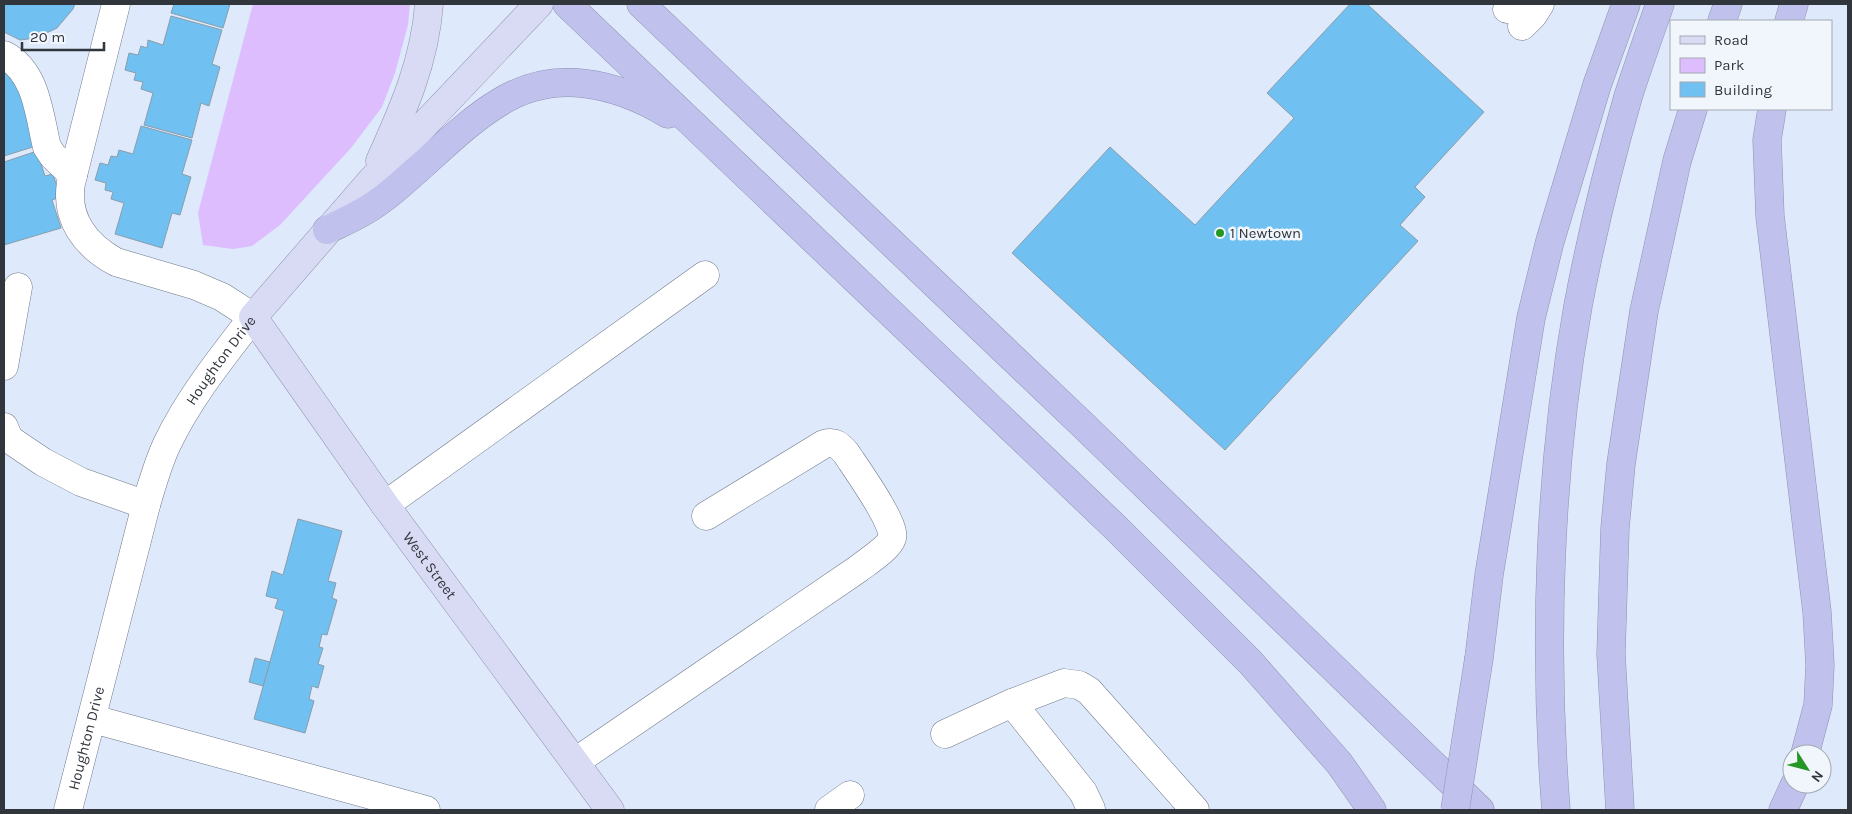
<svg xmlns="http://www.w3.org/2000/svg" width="1852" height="814" viewBox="0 0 1852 814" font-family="Karla,sans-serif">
<rect width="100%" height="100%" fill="#dee9fb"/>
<path fill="#ddbdfe" d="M253,4h157l-2,21 -13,48 -13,34 -31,41 -71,77 -28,21 -19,3 -30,-4 -5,-32z"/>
<g fill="#70c1f1" stroke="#8b9da9">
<path d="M4,4h71l-2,5 -16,19 -21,10 -16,2 -16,-8z"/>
<path d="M174,4h56l-7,24 -52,-15z"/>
<path d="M1350,4h17l117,108 -69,75 10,10 -25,28 18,16 -193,209 -213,-197 98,-106 85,78 99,-107 -27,-25z"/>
<path d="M171,16l51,14 -10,34 8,3 -11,39 -8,-3 -9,35 -48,-13 9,-32 -12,-4 2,-7 -9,-2 2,-7 -11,-3 4,-17 9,2 3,-9 6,2 1,-8 15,5z"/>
<path d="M12,70l8,25 8,-2 8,53 -32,10v-83z"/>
<path d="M141,126l51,14 -10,34 9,3 -11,38 -8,-2 -10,35 -47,-14 9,-31 -13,-4 2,-7 -8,-2 1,-7 -11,-3 5,-17 8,2 3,-9 6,1 2,-7 14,4z"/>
<path d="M37,151l8,25 8,-2 7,23 -8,3 9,28 -57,17v-83z"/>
<path d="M298,519l44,12 -14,50 8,2 -4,15 5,2 -10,35 -5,-1 -3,13 4,1 -5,16 6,2 -6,22 -6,-2 -3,13 5,2 -9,32 -51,-14 30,-108 -9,-3 3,-9 -12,-3 6,-25 11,4z"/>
<path d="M255,658l15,4 -7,24 -14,-4z"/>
</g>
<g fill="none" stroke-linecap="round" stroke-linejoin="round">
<g stroke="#707a89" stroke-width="29">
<g id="minor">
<path d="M1507,9l4,-5"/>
<path d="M1522,26l11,-11 7,-11"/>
<path d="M4,55c33,17 35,60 43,92l6,9 20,19"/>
<path d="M4,366l14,-79"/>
<path d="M4,427l5,12 34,23 38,20 65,23"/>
<path d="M385,505l320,-230"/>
<path d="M1012,703l71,89 8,17 -1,1"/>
<path d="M93,719l333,91"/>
<path d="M945,734l67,-31 52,-20 15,2 10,6 106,119"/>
<path d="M575,762l283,-193c9,-7 31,-21 34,-31 5,-13 -37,-71 -46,-85 -7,-8 -11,-12 -22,-9l-118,72"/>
<path id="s1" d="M68,810l78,-305c6,-21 12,-42 21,-61 22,-46 55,-87 86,-127l-31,-20 -28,-12 -78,-23c-30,-16 -51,-43 -45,-79l45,-179"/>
<path d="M829,810l21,-15"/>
</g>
</g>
<g stroke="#8e91af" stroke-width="29">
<g id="major">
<path id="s2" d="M539,4l-168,177 -118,136 132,188 225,305"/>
<path d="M380,161c23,-51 45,-100 49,-157"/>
</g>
</g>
<g stroke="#8e91af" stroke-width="29">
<g id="highway">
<path d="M567,4l549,524 135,135 88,100 33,47"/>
<path d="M641,4l443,422 396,384"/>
<path d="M1722,21l6,-17"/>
<path d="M1789,21l5,-17"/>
<path d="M1772,109l-5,31 3,76 47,396 3,53 -2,40 -13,49"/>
<path d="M327,230c16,-8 33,-15 47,-25 16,-10 30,-24 44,-36 26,-23 52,-49 82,-67 55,-34 116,-19 168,12"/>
<path d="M1479,658l10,-83 42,-257 19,-77 47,-156 29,-81"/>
<path d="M1556,810c-13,-164 -7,-342 22,-504 13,-69 31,-142 50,-209 10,-31 21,-62 32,-93"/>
<path d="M1620,810l-9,-156 4,-126 6,-64 23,-153 33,-150 16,-52"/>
<path d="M1783,810l12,-26"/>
</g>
</g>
<use href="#minor" stroke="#fff" stroke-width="28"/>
<use href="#major" stroke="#d9daf4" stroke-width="28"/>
<use href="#highway" stroke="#c0c2ed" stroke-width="28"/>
<g stroke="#8e91af" stroke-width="29" stroke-linecap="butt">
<path id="highway-bridge" d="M1455,810l24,-152"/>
</g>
<use href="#highway-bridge" stroke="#c0c2ed" stroke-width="28"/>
</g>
<circle fill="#269725" stroke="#f1f6fd" stroke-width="2" cx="1220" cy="233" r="5"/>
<g text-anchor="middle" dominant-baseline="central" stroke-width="5" stroke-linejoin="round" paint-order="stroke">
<g font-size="15" fill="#31353c" stroke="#f1f6fd" text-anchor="start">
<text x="1230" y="233">1 Newtown</text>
</g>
<g font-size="15" fill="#31353c" stroke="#f1f6fd">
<text stroke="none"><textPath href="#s1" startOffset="479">Houghton Drive</textPath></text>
<text stroke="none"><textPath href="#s2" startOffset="729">West Street</textPath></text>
<text stroke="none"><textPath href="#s1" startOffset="74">Houghton Drive</textPath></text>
</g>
</g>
<rect width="1852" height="814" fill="none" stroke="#31353c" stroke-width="10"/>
<rect x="1670" y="20" width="162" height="90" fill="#f1f6fd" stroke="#a4a9b0"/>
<rect x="1680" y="36" width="25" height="8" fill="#d9daf4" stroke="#a4a9b0"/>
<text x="1714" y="45" font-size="15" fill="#31353c">Road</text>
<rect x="1680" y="58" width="25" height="15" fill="#ddbdfe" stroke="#a4a9b0"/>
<text x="1714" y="70" font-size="15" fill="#31353c">Park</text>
<rect x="1680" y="82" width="25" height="15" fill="#70c1f1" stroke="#a4a9b0"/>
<text x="1714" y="95" font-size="15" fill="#31353c">Building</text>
<g transform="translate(1807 769) rotate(126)"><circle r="24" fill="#f1f6fd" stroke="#a4a9b0"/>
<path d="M0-4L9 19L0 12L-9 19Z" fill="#269725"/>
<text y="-8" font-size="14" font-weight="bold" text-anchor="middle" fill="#31353c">N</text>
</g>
<path d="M22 42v8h82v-8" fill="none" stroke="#31353c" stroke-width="2.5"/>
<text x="30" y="42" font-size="15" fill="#31353c" stroke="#f1f6fd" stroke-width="4" paint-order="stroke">20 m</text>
</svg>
